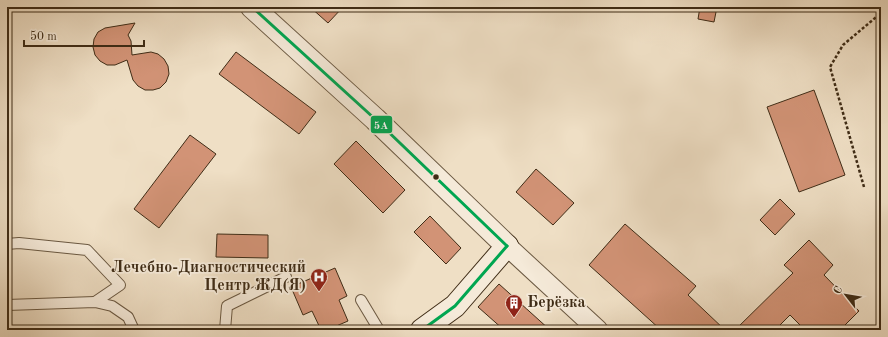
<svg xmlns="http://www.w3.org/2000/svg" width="888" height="337" viewBox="0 0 888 337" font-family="'Old Standard TT',serif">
<rect width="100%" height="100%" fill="#efdfc5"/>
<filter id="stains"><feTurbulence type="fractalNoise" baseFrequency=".005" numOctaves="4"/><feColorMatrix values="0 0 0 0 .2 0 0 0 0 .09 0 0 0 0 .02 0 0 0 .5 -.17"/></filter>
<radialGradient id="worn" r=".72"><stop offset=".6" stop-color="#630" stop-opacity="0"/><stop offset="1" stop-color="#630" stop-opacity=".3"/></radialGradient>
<g fill="#d29376" stroke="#3f2c16">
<path d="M310,7h33l-15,16z"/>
<path d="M700,7h17l-3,15 -16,-3z"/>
<path d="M135,23l-7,12 3,6 1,14 19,-3 7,2 6,5 4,7 1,8 -3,8 -6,6 -7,2h-8l-7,-4 -5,-6 -6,-20 -12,5h-8l-7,-4 -5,-6 -2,-8 1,-8 4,-7 7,-4z"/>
<path d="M236,52l80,60 -17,22 -80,-60z"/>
<path d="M814,90l31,85 -46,17 -32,-85z"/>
<path d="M190,135l26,19 -57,74 -25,-19z"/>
<path d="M356,141l49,49 -22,23 -49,-49z"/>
<path d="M536,169l38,34 -21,22 -37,-33z"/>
<path d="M780,199l15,15 -20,21 -15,-15z"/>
<path d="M430,216l31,32 -15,16 -32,-32z"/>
<path d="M625,224l71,62 -8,9 37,35h-64l-72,-65z"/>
<path d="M217,234l51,1v23l-52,-1z"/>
<path d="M809,240l24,25 -9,10 35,36 -19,19h-35l-15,-15 -15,15h-40l58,-57 -9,-8z"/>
<path d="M335,268l12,28 -8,4 9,21 -21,9h-6l-9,-19 -9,4 -12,-28z"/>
<path d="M499,284l51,46h-46l-26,-23z"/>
</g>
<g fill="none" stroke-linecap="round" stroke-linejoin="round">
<g stroke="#6b5942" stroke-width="12">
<g id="service">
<path d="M7,244l12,-1 68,7 33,35 -25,17"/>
<path d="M361,300l18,30"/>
<path d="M7,305l88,-3 17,4 16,11 6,13"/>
<path d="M225,330l2,-24 59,-29"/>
</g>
</g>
<g stroke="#6b5942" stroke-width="21">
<path id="minor" d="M507,246l91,84"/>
</g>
<g stroke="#6b5942" stroke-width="24">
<path id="tertiary" d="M252,7l123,112 132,127"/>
</g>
<g stroke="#3f2c16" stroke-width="24">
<path id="secondary" d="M422,330l33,-24 52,-60"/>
</g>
<path stroke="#3f2c16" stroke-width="2.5" stroke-dasharray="3 2" stroke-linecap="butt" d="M864,187l-34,-120 13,-22 38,-32"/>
<use href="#service" stroke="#f5ead9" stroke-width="10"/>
<use href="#minor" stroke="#f5ead9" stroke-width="19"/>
<use href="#tertiary" stroke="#f5ead9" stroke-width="22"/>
<use href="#secondary" stroke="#f5ead9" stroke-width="22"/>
<g stroke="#f5ead9" stroke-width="6">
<g id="bus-1">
<path d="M252,7l123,112 132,127"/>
<path d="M422,330l33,-24 52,-60"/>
</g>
</g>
<use href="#bus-1" stroke="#00a651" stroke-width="3"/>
</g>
<defs>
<g id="hospital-pin" transform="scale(0.9)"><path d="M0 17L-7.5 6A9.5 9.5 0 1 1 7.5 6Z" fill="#8f2418" stroke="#f5ead9"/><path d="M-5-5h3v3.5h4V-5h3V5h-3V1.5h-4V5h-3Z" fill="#fff"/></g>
<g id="building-pin" transform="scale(0.9)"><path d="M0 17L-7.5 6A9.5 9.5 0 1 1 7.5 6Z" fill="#8f2418" stroke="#f5ead9"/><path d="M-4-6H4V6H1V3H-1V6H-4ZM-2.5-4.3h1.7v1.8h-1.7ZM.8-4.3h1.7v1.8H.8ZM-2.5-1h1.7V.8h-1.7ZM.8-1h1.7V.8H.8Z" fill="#fff"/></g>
</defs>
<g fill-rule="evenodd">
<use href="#hospital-pin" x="319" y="277"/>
<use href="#building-pin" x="514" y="303"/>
</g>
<circle fill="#3f2c16" stroke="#f5ead9" stroke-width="1.5" cx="436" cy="177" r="3.5"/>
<g text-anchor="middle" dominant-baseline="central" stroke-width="3.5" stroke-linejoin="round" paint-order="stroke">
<g font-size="16" font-weight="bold" fill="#3f2c16" stroke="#f5ead9" text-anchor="end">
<text x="306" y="268">Лечебно-Диагностический<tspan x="306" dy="18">Центр ЖД(Я)</tspan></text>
<text x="527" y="303" text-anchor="start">Берёзка</text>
</g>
</g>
<rect stroke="#f5ead9" stroke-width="1.5" x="370" y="115" width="23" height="19" rx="4" fill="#00a651"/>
<g font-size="11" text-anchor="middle" font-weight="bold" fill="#fff">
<text x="381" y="129">5А</text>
</g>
<rect width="888" height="337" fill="none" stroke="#efdfc5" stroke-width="24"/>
<rect x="8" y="8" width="872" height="321" fill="none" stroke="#3f2c16" stroke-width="2"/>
<rect x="12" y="12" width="864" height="313" fill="none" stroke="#3f2c16"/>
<g transform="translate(846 295) rotate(301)" stroke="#f5ead9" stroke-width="3" paint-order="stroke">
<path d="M0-3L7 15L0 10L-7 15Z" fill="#3f2c16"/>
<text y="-6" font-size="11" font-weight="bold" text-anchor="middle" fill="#3f2c16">С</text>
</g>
<path d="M24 40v6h120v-6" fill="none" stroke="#3f2c16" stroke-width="2"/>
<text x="30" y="40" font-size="12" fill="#3f2c16" stroke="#f5ead9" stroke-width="3" paint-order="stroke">50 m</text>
<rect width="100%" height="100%" filter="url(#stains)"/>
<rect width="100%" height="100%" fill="url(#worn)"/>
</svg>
